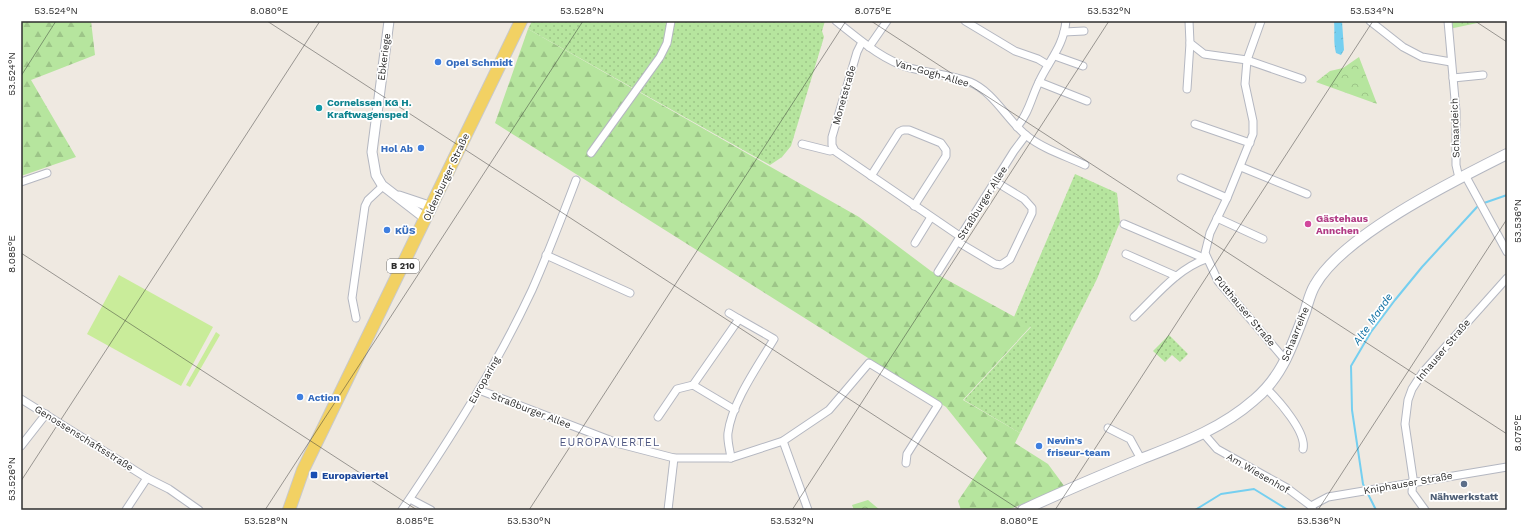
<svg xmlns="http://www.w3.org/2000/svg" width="1528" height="531" viewBox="0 0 1528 531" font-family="'Work Sans',sans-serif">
<defs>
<pattern id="grass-dots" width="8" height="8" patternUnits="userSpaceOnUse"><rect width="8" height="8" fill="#b6e59e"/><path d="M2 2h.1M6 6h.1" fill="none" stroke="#9dc588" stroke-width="1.8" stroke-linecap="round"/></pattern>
<pattern id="forest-firs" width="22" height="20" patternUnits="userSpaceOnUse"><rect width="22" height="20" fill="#b6e59e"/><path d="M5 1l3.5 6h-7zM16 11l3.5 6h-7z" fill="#9dc588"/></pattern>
<pattern id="park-crowns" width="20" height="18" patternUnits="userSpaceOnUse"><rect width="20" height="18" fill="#b6e59e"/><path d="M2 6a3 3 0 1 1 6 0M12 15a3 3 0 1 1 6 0" fill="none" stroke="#9dc588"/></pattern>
<pattern id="water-ripples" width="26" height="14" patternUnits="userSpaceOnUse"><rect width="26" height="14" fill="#75cff0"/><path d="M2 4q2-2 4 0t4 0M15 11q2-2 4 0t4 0" fill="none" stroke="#66b2ce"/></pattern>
</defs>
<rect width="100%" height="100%" fill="#efe9e1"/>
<g fill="url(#grass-dots)">
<path d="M532,21h293l-3,10 2,6 -33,109 -9,11 -12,8 -242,-136z"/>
<path d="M1075,174l42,19 3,29 -23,57 -77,154 -56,-33 67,-73 -17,-10z"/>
<path d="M1169,335l19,19 -8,8 -8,-7 -7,7 -12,-11z"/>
</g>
<g fill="url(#forest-firs)">
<path d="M21,21h70l4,34 -64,25 45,77 -55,19z"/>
<path d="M528,29l331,188 72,54 100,55 -68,74 57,33 -5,10 33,21 17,23 -57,23h-47l-3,-9 29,-43 -41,-51 -451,-284z"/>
</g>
<g fill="url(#park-crowns)">
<path d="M1448,21h39l-38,8z"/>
<path d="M1359,57l18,47 -61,-22 14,-11 13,-3z"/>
<path d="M868,500l12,10h-26l-2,-5z"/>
</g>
<g fill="#c9ec9a">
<path d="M119,275l94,52 -32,59 -94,-52z"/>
<path d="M216,332l4,3 -30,52 -4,-2z"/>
</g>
<path fill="url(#water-ripples)" d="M1334,21h8l2,29 -3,5 -5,-2c-3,-11 -1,-21 -2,-32z"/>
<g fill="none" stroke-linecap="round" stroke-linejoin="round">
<g stroke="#75cff0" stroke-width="2">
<path d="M1484,203l23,-8"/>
<path d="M1195,510l26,-16 33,-5 34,21"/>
<path d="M1376,510l-13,-26 -11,-74 -1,-44 20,-34 24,-32 27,-33 55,-60"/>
</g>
<g stroke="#b4b7c1" stroke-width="9">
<g id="minor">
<path d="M836,21c23,18 46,39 74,47 19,5 41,7 60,14 24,10 37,38 57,54 16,13 39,20 58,29"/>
<path d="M965,21l50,30 23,8 10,6"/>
<path d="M1189,21l1,22 14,11 43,6 55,19"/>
<path d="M1261,21l-14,39 -2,24 8,37v13l-26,64 -17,35 -5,20 13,28 68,80"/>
<path d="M1370,21l33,26 19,10 29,5"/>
<path d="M1448,21l8,90v54l3,13"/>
<path d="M1064,32l20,-1"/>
<path d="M862,42l-5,10 -25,85v8l3,6 126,86"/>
<path d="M869,47l18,-26"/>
<path d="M1055,56l28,10"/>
<path d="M1453,78l30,-3"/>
<path d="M1039,82l48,19"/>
<path d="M1187,89l3,-46"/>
<path d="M1195,124l55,19"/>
<path d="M1017,127c12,-14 14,-29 22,-45 10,-22 24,-34 27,-61"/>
<path d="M802,144l28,7 4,-1"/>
<path d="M591,153l69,-96 7,-14 4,-22"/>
<path d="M1241,167l66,27"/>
<path d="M1465,175l42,77"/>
<path d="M871,176l28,-44 4,-2h6l32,13 5,7v6l-32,50"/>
<path d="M1181,178l46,20"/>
<path d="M21,182l26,-9"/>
<path d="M1217,218l46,21"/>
<path d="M1124,224l82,35"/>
<path d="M958,242l37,22 6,1 9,-6 22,-46v-5l-8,-9 -28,-17"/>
<path d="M915,243l16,-26"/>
<path d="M1126,254l50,22"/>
<path d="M546,255l84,38"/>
<path d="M938,272l76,-121 12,-16"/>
<path d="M729,313l10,6"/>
<path d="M1134,317c22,-21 43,-48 72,-58"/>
<path d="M356,318l-4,-20 13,-92 3,-6 15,-14"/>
<path d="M1267,389c11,11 40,43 36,60"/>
<path d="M479,390l141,54 54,14h57l52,-17 46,-31 40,-47 69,42 -31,49 -1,9"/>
<path d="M21,399l126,79 22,11 30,21"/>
<path d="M658,417l19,-28 16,-4"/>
<path d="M1108,428l22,11 11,20"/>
<path d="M1204,434l13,15 70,39 24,18 2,4"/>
<path d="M783,441l25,69"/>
<path d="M21,446l25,-32"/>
<path d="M731,458c-1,-8 -4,-17 -3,-25 4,-31 30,-67 46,-94l-35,-20 -46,66 42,25"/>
<path d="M410,499l21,11"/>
<path d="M1311,506l17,-9 179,-30"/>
<path d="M126,510l21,-32"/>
<path d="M402,510c48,-71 94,-143 130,-220 16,-36 30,-73 44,-110"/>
<path d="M668,510l6,-52"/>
<path d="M1425,510l-13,-18 1,-14 -8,-54 3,-24 4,-11 11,-17 84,-94"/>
</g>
</g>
<g stroke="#b4b7c1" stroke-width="11">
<g id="tertiary">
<path d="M389,21l-17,131 4,23 6,10 44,34"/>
<path d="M399,196l33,11"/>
</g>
</g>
<g stroke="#b4b7c1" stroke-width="12">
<path id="secondary" d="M1023,510c39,-18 79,-35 118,-51 41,-16 80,-30 113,-59 29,-24 38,-55 51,-88 3,-9 5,-19 10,-27 28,-50 140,-105 192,-131"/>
</g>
<g stroke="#c9c9c9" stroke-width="14">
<path id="primary" d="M289,510l14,-40 218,-449"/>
</g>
<use href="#minor" stroke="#fff" stroke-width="7"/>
<use href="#tertiary" stroke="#fff" stroke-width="9"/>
<use href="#secondary" stroke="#fff" stroke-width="10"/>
<use href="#primary" stroke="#f2d163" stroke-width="12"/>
</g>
<path fill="none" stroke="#2e2e2e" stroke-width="1" stroke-opacity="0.45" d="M267,21l753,489M871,21l636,413M1475,21l32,21M21,76l35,-55M21,253l396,257M21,481l299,-460M265,510l318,-489M529,510l317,-489M792,510l317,-489M1055,510l318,-489M1318,510l189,-291"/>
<g fill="#3f7fe0" stroke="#fff" stroke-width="1.5">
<circle cx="438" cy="62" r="4"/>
<circle cx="421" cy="148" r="4"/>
<circle cx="387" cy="230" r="4"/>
<circle cx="300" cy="397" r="4"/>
<circle cx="1039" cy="446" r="4"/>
</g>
<circle fill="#0f9aa8" stroke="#fff" stroke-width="1.5" cx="319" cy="108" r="4"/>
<circle fill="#d1479c" stroke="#fff" stroke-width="1.5" cx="1308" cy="224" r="4"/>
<rect fill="#1a4fb4" stroke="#fff" stroke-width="1.5" x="310" y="471" width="8" height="8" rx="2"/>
<circle fill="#5c6f8a" stroke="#fff" stroke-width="1.5" cx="1464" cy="484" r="4"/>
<g text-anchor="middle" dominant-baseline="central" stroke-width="3.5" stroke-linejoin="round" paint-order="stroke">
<rect fill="#fff" stroke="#6d6d6d" stroke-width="1" x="387" y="259" width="32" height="14" rx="3"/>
<g font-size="9" font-weight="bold" fill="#2e2e2e">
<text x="403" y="266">B 210</text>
</g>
<g font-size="10" fill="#2e2e2e" stroke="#fff">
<text transform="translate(384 57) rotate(-83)">Ebkeriege</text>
<text transform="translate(932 73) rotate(16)">Van-Gogh-Allee</text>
<text transform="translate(844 95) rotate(-74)">Monetstraße</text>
<text transform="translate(1455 128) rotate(-92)">Schaardeich</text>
<text transform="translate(446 177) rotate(-65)">Oldenburger Straße</text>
<text transform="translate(982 203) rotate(-58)">Straßburger Allee</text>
<text transform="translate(1245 311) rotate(50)">Pütthauser Straße</text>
<text transform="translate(1295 334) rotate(-68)">Schaarreihe</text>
<text transform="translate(1443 350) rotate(-50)">Inhauser Straße</text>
<text transform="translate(484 380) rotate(-60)">Europaring</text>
<text transform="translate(531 410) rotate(21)">Straßburger Allee</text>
<text transform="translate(84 438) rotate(32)">Genossenschaftsstraße</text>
<text transform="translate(1258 473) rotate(30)">Am Wiesenhof</text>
<text transform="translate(1408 483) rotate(-10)">Kniphauser Straße</text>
</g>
<g font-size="10" font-weight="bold" fill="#366cbe" stroke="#fff" text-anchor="start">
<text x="446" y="62">Opel Schmidt</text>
<text x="413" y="148" text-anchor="end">Hol Ab</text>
<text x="395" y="230">KÜS</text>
<text x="308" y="397">Action</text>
<text x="1047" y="440">Nevin's<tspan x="1047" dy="12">friseur-team</tspan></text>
</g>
<g font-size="10" font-weight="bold" fill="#0d838f" stroke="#fff" text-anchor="start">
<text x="327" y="102">Cornelssen KG H.<tspan x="327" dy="12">Kraftwagensped</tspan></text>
</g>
<g font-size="10" font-weight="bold" fill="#b23c85" stroke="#fff" text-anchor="start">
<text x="1316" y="218">Gästehaus<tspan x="1316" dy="12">Annchen</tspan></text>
</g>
<g font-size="10" font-weight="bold" fill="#164399" stroke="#fff" text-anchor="start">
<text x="322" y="475">Europaviertel</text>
</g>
<g font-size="10" font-weight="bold" fill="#4e5e75" stroke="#fff">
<text x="1464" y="496">Nähwerkstatt</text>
</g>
<g font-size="11" font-style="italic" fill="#0d6fa3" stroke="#fff">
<text transform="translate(1373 319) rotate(-55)">Alte Maade</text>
</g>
<g font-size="11" letter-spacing="1" fill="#4d5680" stroke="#fff">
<text x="610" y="442">EUROPAVIERTEL</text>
</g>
</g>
<rect width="1528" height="531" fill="none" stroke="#ffffff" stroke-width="44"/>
<rect x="22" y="22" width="1484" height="487" fill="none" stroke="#2e2e2e" stroke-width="1.5"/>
<g font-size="10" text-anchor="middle" fill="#2e2e2e">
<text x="56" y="14">53.524°N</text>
<text x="269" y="14">8.080°E</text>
<text x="582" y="14">53.528°N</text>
<text x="873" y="14">8.075°E</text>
<text x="1109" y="14">53.532°N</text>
<text x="1372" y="14">53.534°N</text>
<text transform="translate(11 74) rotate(-90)" y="4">53.524°N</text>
<text transform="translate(1517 221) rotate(-90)" y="4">53.536°N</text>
<text transform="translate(11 254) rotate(-90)" y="4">8.085°E</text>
<text transform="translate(1517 433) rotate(-90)" y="4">8.075°E</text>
<text transform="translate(11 479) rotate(-90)" y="4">53.526°N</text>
<text x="266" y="524">53.528°N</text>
<text x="415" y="524">8.085°E</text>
<text x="529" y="524">53.530°N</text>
<text x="792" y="524">53.532°N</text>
<text x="1019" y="524">8.080°E</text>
<text x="1319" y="524">53.536°N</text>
</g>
</svg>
